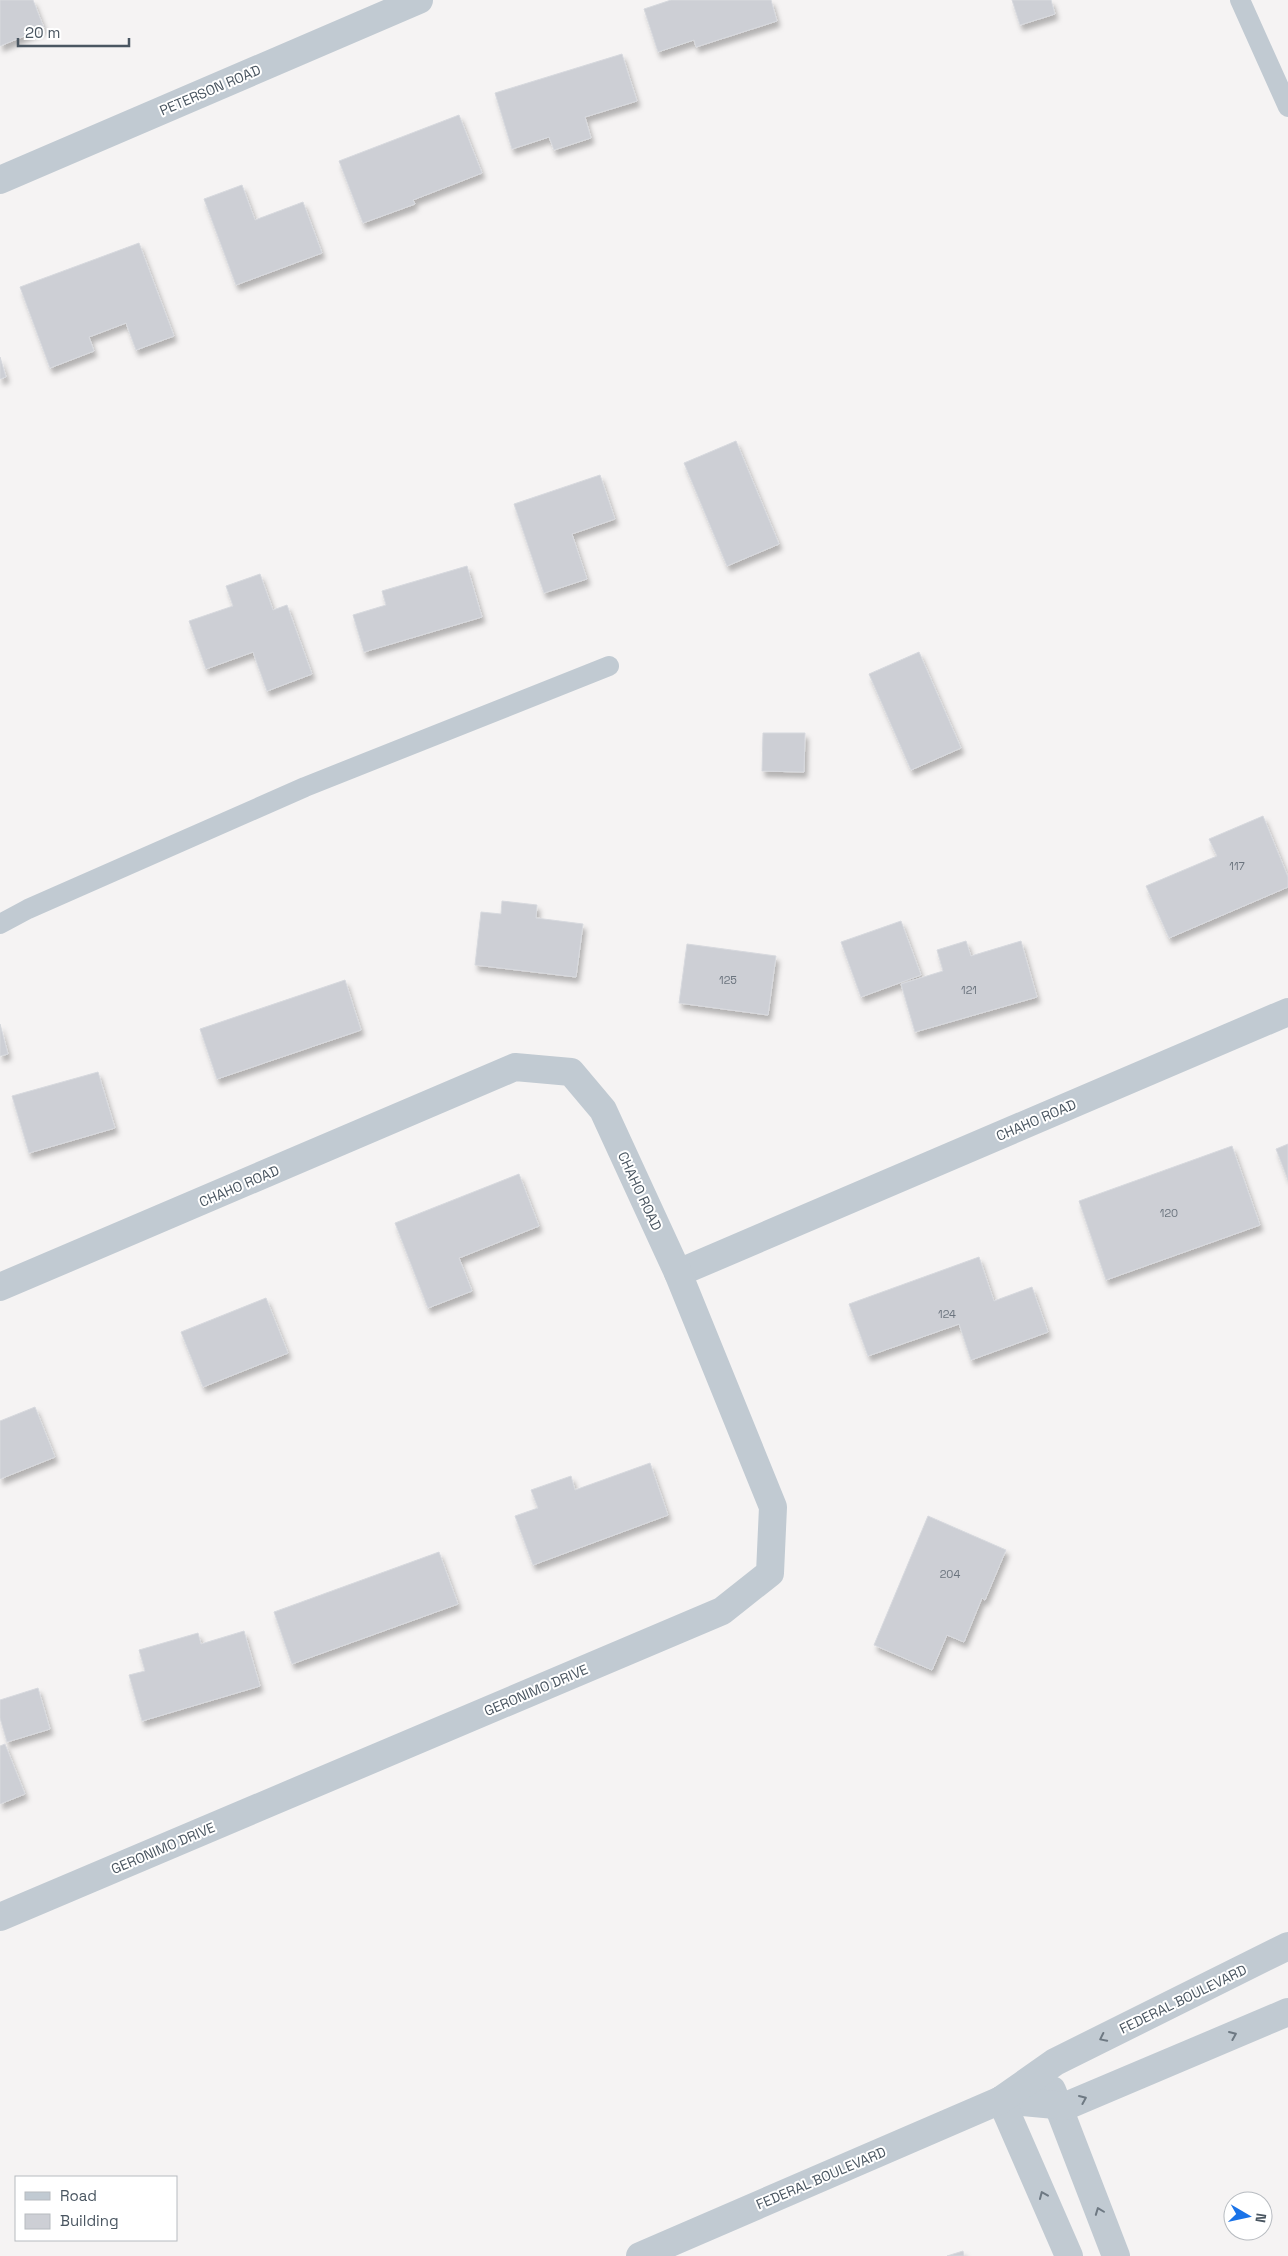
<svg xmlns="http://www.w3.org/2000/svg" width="1288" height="2256" viewBox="0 0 1288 2256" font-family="'Space Grotesk',sans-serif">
<defs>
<filter id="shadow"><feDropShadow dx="3" dy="5.5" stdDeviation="2.5" flood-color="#0004"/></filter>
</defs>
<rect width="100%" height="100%" fill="#f5f3f3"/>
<g fill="#cdcfd5" stroke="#d7d9de" filter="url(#shadow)">
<path d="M0,0h33l11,28 -44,18z"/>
<path d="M671,0h100l6,21 -81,26 -2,-7 -36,12 -14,-43z"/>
<path d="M1012,0h39l4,14 -35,11z"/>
<path d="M622,54l15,47 -52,16 6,21 -37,12 -5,-13 -37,12 -17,-56z"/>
<path d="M459,115l23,58 -69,27 2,4 -52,19 -24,-62z"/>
<path d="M242,185l13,35 48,-18 19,51 -86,32 -32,-86z"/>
<path d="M139,243l35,93 -38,14 -10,-27 -37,14 5,14 -44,17 -30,-81z"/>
<path d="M0,357l6,20 -6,2z"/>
<path d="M736,441l43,103 -52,22 -43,-103z"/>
<path d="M600,475l15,44 -43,15 15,45 -43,14 -30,-89z"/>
<path d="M467,566l15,51 -118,35 -11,-37 33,-10 -4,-14z"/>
<path d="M260,574l13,36 14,-5 25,69 -45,17 -14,-39 -47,17 -17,-48 44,-15 -7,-20z"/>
<path d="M919,652l42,96 -50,22 -42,-96z"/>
<path d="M763,733h42l-1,39 -42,-1z"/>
<path d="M1263,816l25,61v10l-119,51 -23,-52 71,-30 -8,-17z"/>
<path d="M502,901l35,4 -1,13 47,6 -7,53 -101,-12 6,-53 20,2z"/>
<path d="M901,921l20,54 -60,22 -20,-55z"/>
<path d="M966,941l5,15 50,-15 16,56 -122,35 -14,-48 42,-13 -6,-21z"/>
<path d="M687,944l89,12 -8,59 -89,-12z"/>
<path d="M345,980l16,50 -144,49 -17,-50z"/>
<path d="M0,1024l8,30 -8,2z"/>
<path d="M98,1072l17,56 -86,25 -17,-57z"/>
<path d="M1288,1144v36l-12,-31z"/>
<path d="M1232,1146l28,79 -154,55 -27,-79z"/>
<path d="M519,1174l20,52 -80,32 13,33 -44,17 -33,-85z"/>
<path d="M979,1257l15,44 38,-14 16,45 -77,28 -12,-36 -91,32 -19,-52z"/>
<path d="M266,1298l22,55 -85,34 -22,-55z"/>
<path d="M35,1407l20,50 -55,22v-58z"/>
<path d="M650,1463l18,52 -135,50 -18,-49 23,-8 -7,-18 40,-14 4,14z"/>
<path d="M928,1516l78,34 -21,50 -3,-2 -18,44 -17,-7 -15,35 -58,-25z"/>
<path d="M439,1552l19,52 -166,60 -18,-52z"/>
<path d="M244,1631l16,55 -118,35 -13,-46 16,-4 -6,-21 59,-17 3,11z"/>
<path d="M38,1688l12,41 -43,13 -7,-24v-18z"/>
<path d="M5,1744l20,50 -25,10v-58z"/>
<path d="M963,2251l1,5h-17z"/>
</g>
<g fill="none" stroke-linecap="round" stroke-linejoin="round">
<g stroke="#c1cad2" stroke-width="20">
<path d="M1240,0l48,107"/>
<path d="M0,924l28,-15 277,-122 304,-121"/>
</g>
<g stroke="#c1cad2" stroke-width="28">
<path d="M0,180l419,-180"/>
<path d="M678,1273l610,-261"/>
<path d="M0,1287l515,-220 56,5 32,38 75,163 95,234 -3,66 -48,38 -722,306"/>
<path d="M1052,2090l64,166"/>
<path d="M1001,2100l65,6 222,-94"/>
<path d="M1001,2100l68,156"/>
<path d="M640,2256l361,-156 54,-38 233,-116"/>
</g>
</g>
<defs><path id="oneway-chevron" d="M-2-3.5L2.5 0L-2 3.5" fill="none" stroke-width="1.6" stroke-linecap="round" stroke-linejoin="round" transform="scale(1.25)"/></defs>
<g stroke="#6e7983">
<use href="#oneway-chevron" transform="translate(1233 2035) rotate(-23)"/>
<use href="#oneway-chevron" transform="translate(1103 2038) rotate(154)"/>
<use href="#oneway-chevron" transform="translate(1083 2099) rotate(-23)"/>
<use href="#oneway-chevron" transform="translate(1043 2195) rotate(-113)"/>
<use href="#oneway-chevron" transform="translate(1099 2211) rotate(-111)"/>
</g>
<g text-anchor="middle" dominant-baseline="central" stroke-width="4" stroke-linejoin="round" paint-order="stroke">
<g font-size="11" fill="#6b747e">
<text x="1237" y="866">117</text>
<text x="728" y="980">125</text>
<text x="969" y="990">121</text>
<text x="1169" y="1213">120</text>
<text x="947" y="1314">124</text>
<text x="950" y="1574">204</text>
</g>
<g font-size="14" fill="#4a5661" stroke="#fff">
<text transform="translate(210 90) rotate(-23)">PETERSON ROAD</text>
<text transform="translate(1036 1120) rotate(-23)">CHAHO ROAD</text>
<text transform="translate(239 1186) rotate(-23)">CHAHO ROAD</text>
<text transform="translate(640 1191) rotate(65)">CHAHO ROAD</text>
<text transform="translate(536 1690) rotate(-23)">GERONIMO DRIVE</text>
<text transform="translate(163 1848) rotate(-23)">GERONIMO DRIVE</text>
<text transform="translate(1183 1999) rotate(-26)">FEDERAL BOULEVARD</text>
<text transform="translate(821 2178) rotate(-23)">FEDERAL BOULEVARD</text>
</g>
</g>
<rect x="15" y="2176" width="162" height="65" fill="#ffffff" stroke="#b7bbc0"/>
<rect x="25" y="2192" width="25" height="8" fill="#c1cad2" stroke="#b7bbc0"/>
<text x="60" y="2201" font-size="15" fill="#4a5661">Road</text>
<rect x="25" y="2214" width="25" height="15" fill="#cdcfd5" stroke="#b7bbc0"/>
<text x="60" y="2226" font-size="15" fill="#4a5661">Building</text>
<g transform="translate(1248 2216) rotate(99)"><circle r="24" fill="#ffffff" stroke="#b7bbc0"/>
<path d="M0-4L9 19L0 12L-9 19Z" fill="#1a73e8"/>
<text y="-8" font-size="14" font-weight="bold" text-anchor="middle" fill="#4a5661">N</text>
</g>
<path d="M18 38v8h111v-8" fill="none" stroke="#4a5661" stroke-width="2.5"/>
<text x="25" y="38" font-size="15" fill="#4a5661" stroke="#ffffff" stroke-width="4" paint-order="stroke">20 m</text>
</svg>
